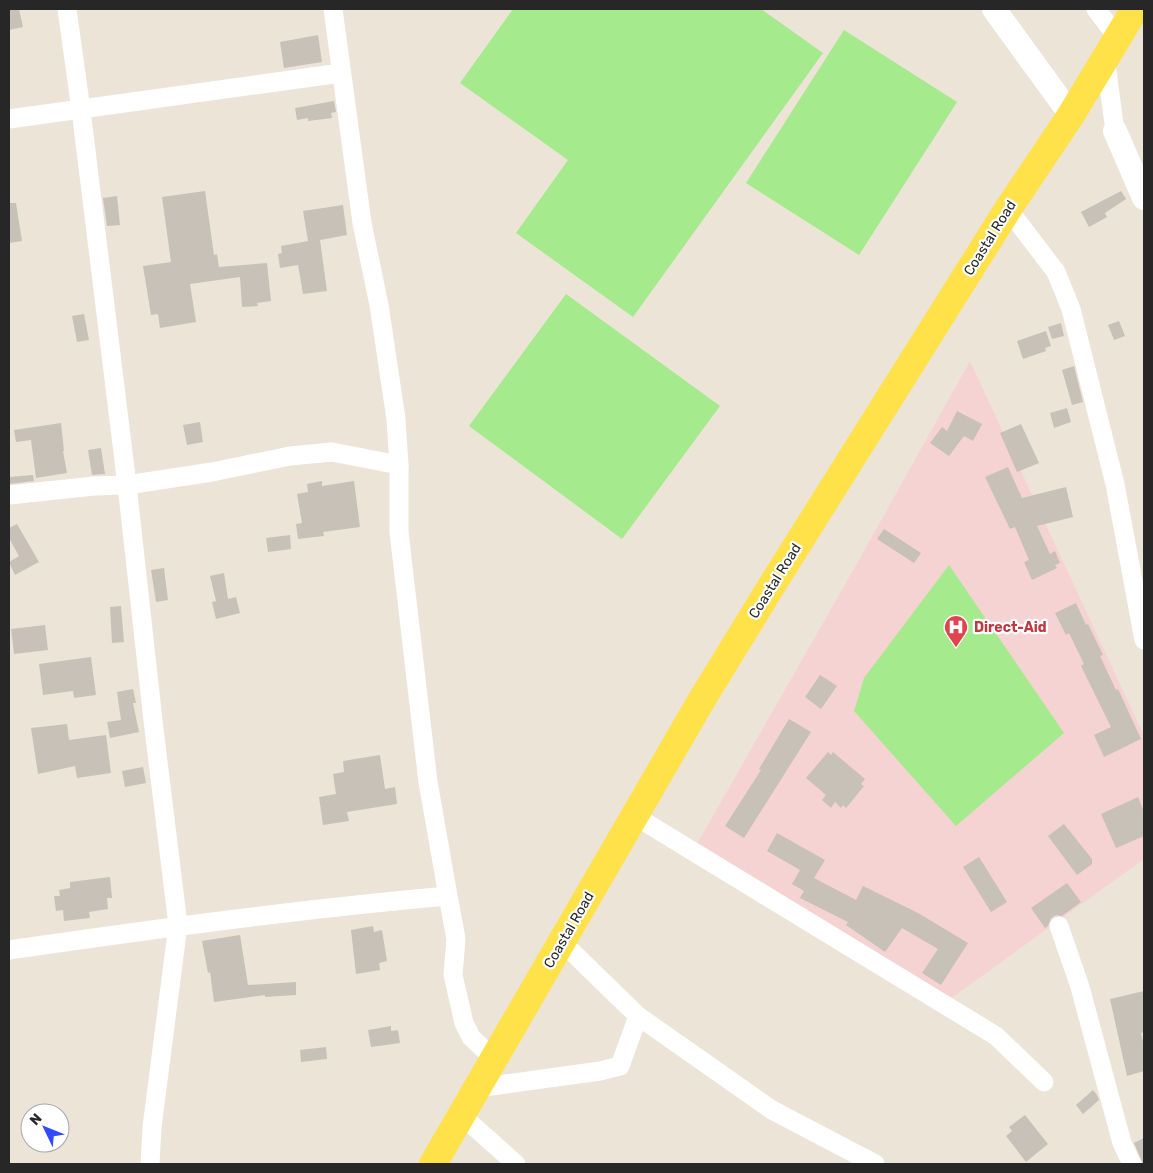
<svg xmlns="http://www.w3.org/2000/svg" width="1153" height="1173" viewBox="0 0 1153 1173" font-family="Rubik,sans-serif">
<rect width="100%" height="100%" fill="#ece4d7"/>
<path fill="#f5d3d2" d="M970,361l174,375v123l-194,140 -253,-155 162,-284z"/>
<g fill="#a5ea8c">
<path d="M513,9h248l62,44 -190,264 -117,-84 52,-73 -108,-77z"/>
<path d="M844,30l113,72 -98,153 -113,-72z"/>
<path d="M566,294l154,112 -98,133 -153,-113z"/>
<path d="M949,565l115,168 -108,93 -102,-115 10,-33z"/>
</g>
<g fill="#c7c1b7">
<path d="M9,9h10l4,18 -14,3z"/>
<path d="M318,35l4,27 -38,6 -4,-26z"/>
<path d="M334,101l2,11 -5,1 1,5 -24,3v-3l-11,2 -2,-12z"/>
<path d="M205,191l9,64 3,-1 2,13 48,-4 4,38 -14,2 1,3 -16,1 -2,-30 -50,7 6,38 -36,6 -2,-14 -7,1 -8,-49 28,-4 -9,-65z"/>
<path d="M1121,191l5,8 -21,14 2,4 -18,10 -8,-15z"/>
<path d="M117,196l3,29 -13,1 -4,-28z"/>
<path d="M9,203h7l6,38 -13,2z"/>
<path d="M343,205l4,30 -27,5 7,51 -24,3 -5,-29 -18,3 -2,-14 4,-1 -1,-7 27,-5 -5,-30z"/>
<path d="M84,314l5,26 -12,2 -5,-26z"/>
<path d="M1119,321l6,15 -11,4 -6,-15z"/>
<path d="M1061,323l3,13 -12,3 -4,-12z"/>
<path d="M1046,331l5,15 -6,2 1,3 -23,8 -6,-18z"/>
<path d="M1074,366l9,36 -11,3 -10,-35z"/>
<path d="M1067,408l4,14 -17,6 -4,-15z"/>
<path d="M957,411l25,13 -9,17 -9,-5 -15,20 -19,-13 12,-16 5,4z"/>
<path d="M200,422l3,20 -16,3 -4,-20z"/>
<path d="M61,423l3,28h-1l4,22 -31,5 -5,-38 -15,2 -2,-12z"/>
<path d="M1021,424l18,39 -22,9 -17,-39z"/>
<path d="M101,448l4,26 -13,1 -4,-25z"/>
<path d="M1008,467l14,31 44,-11 7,30 -36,9 13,28 5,-3 5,12 -5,2 2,3 -25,12 -8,-18 5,-2 -14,-33 -5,2 -25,-52z"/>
<path d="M33,475l1,6 -25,3v-7z"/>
<path d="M322,481v5l32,-5 6,46 -37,5 1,4 -26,3 -2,-15 6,-1 -5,-29 11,-2 -1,-8z"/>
<path d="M17,524l22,38 -24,13 -6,-13 10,-6 -10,-18v-10z"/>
<path d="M884,529l37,24 -7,10 -37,-24z"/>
<path d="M290,535l1,14 -23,3 -2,-14z"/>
<path d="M164,568l4,32 -12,2 -5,-32z"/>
<path d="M224,573l4,26 8,-2 4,16 -24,6 -4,-17 4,-1 -6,-25z"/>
<path d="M1076,603l10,22 2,-1 15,31 -3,1 16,34 2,-1 23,50 -37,18 -10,-22 17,-8 -30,-61 3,-2 -15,-31 -3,2 -11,-22z"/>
<path d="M121,606l3,36 -12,1 -2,-36z"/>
<path d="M45,625l3,25 -34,4 -3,-25z"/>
<path d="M91,657l5,38 -22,3 -1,-7 -30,4 -4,-31z"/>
<path d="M820,675l17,11 -16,23 -16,-12z"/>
<path d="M133,689l3,14h-3l6,29 -29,6 -3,-16 14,-2 -4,-28z"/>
<path d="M789,719l22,13 -67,106 -19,-12 36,-56 -2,-1z"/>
<path d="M67,724l2,16 37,-5 5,38 -34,5 -2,-12 -37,8 -7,-46z"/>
<path d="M828,752l3,3 2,-3 32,27 -4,5 3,2 -18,22 -3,-3 -2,3 -6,-6 -4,6 -9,-8 4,-5 -20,-17z"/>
<path d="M380,755l5,34 10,-2 2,17 -50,8 2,9 -26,4 -4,-28 17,-3 -3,-20 11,-2 -1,-11z"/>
<path d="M143,767l3,16 -21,4 -3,-16z"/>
<path d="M1138,797l6,15v24l-28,12 -15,-34z"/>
<path d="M1064,824l28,35v5l-15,11 -29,-39z"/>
<path d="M777,833l48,27 -11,18 42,22 7,-14 55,27 50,30 -27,42 -19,-12 16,-24 -36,-21 -17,24 -39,-27 2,-3 -48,-24 4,-7 -12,-7 8,-14 -33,-19z"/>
<path d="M979,857l28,45 -16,10 -28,-45z"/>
<path d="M110,877l2,21h-5l1,11 -19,3 1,6 -26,3 -1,-11 -7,1 -2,-15h6l-1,-6 11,-2v-6z"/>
<path d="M1067,883l14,19 -19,14 -6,-1 -5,3 -3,8 -3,2 -14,-20z"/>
<path d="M373,926l1,6 8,-2 5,31 -8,2 1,7 -24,4 -5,-44z"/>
<path d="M240,935l8,50 48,-3v13l-31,2v-2l-51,7 -4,-30 -2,1 -6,-32z"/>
<path d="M1144,991v41l-3,1 3,13v25l-17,5 -17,-77z"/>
<path d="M391,1026v5l7,-1 2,13 -29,4 -3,-17z"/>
<path d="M326,1047l1,12 -26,3 -1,-12z"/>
<path d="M1093,1090l4,5 2,5 -16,14 -7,-9z"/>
<path d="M1025,1115l23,29 -22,18 -20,-26 6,-5 -3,-4z"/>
<path d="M1144,1138v26h-1l-9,-21z"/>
</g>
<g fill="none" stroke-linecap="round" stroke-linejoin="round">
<g stroke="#fff" stroke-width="19">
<path d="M67,9l14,101 46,375 27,244 24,196 -26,202 -2,37"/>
<path d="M333,9l29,214 17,82 17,114 3,46v67l29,250 20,114"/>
<path d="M1096,9l21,28"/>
<path d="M1105,57l10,74"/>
<path d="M9,119l332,-46"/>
<path d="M1008,209l48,63 15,37 44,175 29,156"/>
<path d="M9,495l85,-9 33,-1 85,-13 78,-16 42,-4 67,13"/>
<path d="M635,816l361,220 48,46"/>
<path d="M1059,926l21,61 42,156 10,21"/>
<path d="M562,942l76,74 134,94 103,54"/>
<path d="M9,950c146,-21 292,-41 439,-54l8,43 -3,36 11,48 7,14 23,22"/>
<path d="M477,1088l123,-17 20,-5 18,-50"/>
<path d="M461,1115l55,49"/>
</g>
<g stroke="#fff" stroke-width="24">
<path d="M994,9l77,106"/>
<path d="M1115,131l29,67"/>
</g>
<path stroke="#ffe149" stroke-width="28" d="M433,1164l268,-463 71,-116 236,-376 63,-94 64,-106"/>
</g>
<defs>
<g id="hospital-pin" transform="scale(1.25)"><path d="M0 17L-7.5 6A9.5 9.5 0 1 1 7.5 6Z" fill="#e0444e" stroke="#fff"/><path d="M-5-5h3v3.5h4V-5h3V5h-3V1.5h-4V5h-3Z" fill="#fff"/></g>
</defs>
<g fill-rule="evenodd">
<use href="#hospital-pin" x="956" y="627"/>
</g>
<g text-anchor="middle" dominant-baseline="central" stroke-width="4.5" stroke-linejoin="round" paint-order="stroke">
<g font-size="14" fill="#272727" stroke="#fff">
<text transform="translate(990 238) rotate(-58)">Coastal Road</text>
<text transform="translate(775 581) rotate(-58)">Coastal Road</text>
<text transform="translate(569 930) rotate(-60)">Coastal Road</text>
</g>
<g font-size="14" font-weight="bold" fill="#be3a42" stroke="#fff" text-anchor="start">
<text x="974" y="627">Direct-Aid</text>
</g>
</g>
<rect width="1153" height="1173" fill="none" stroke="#272727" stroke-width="20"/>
<g transform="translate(45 1128) rotate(313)"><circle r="24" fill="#ffffff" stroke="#a9a9a9"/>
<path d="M0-4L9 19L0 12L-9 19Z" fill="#3149ff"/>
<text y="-8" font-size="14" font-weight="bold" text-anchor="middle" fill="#272727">N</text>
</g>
</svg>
